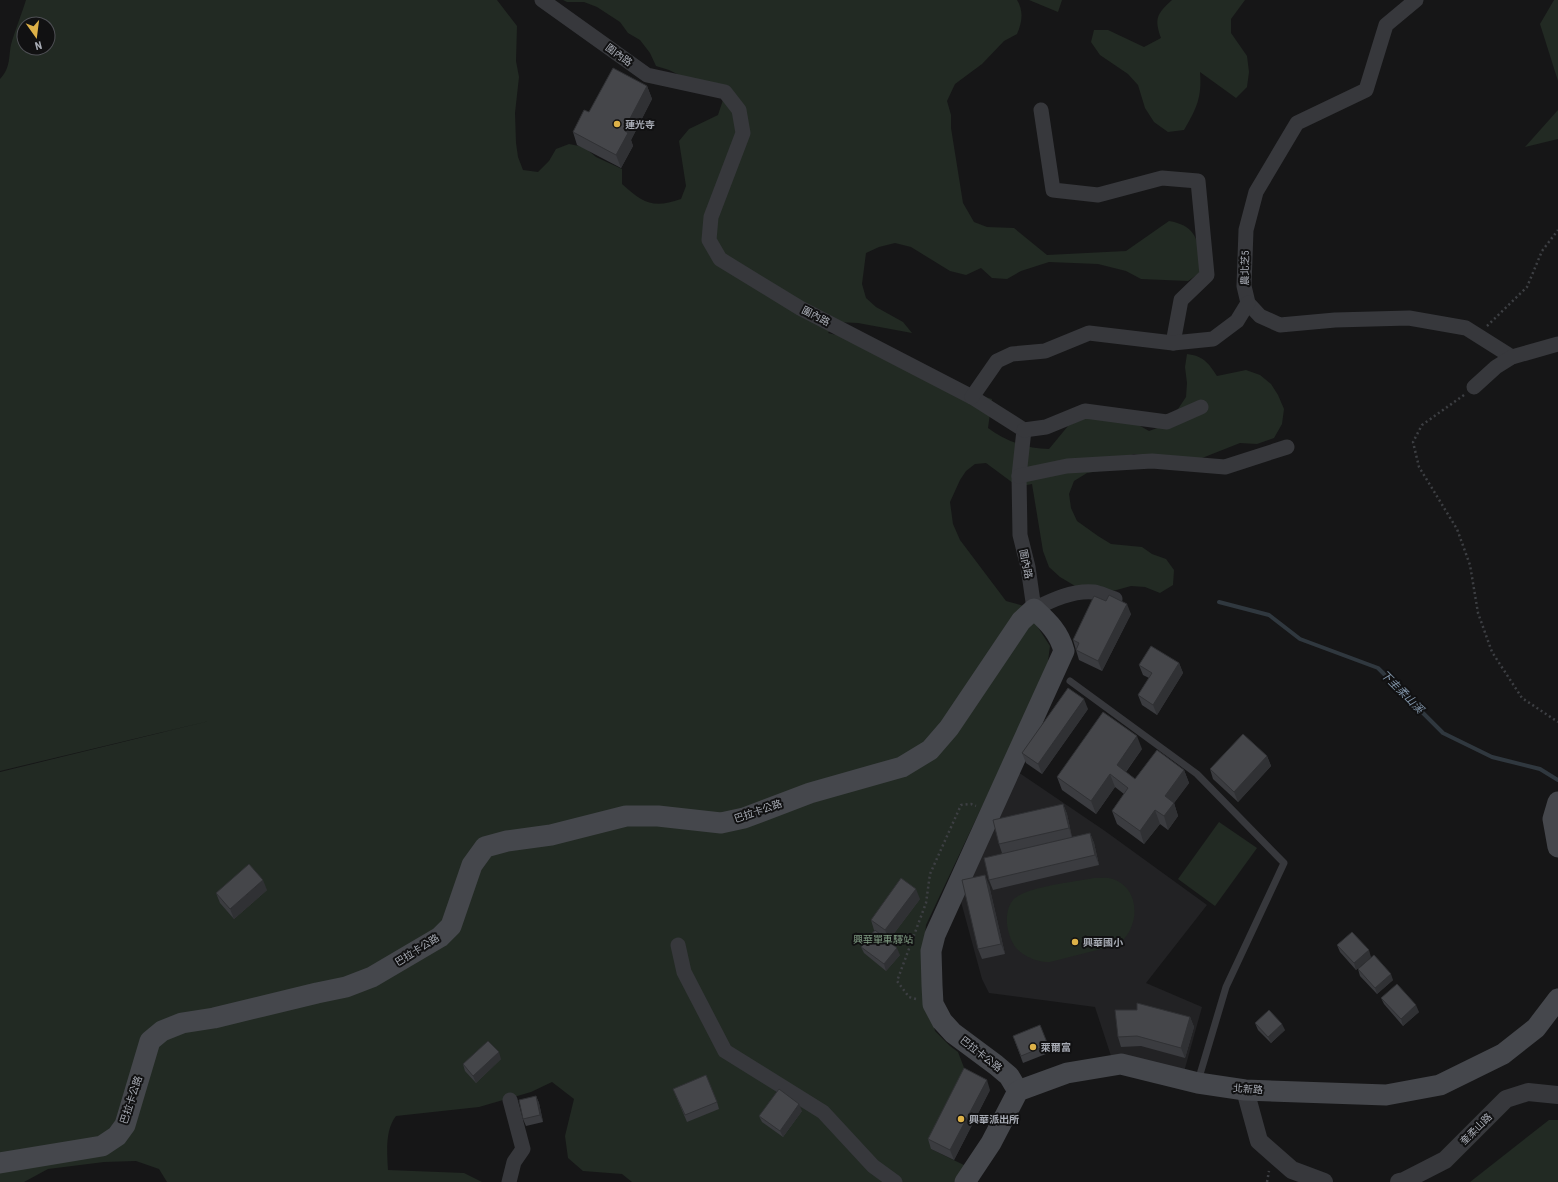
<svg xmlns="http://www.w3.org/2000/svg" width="1558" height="1182" viewBox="0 0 1558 1182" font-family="'Roboto Condensed','Noto Sans TC',sans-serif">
<rect width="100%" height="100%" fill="#161617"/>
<path fill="#222224" d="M1018,772l87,59 102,74 -61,78 56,24 -18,65 -72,-13 -17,-52 -106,-14 -7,-14 -22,-81z"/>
<g fill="#222a23" fill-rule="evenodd">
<path d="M26,0h471l20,26 -1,35 3,16 -4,36 1,30 2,14 5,13 15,2 11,-11 7,-12 13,-5 15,3 12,10 26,12v15c21,19 31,25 59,15l5,-13 -7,-45 10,-12 29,-14 6,-18 -55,-27 -13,-4 -6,-13 -10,-13 -12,-7 -8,-11 -23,-15 -13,-5h-17l-4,-2h454c7,11 5,23 0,34l-13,7 -22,23 -27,20 -8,17 4,14v13l12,75 11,19 13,5 27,1 33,27 79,-4 43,-30c31,5 30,25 32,51l-13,9 -47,-2 -15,-8 -28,-7 -49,-2 -28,9 -14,8 -15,-1 -11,-10 -15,7 -16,-4 -39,-24 -16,-4 -16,4 -13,6 -4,31 4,14 10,9 27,15 9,11 -54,-10 -22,-1 -8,11 13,3 138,59 13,4 -4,29c17,13 40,21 61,21l19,-23 14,-7 15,-3 31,3 21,12 19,-7 18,-27 1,-14 -2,-16 2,-13c16,2 21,8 30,22l29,-6 14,5 11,9 7,11 6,14 -2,15 -8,14 -17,6 -17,-1 -48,19 -58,-8 -16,6 -12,10 -19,3 -13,8 -5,13 2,14 6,13 21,15 13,8 31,3 10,7 14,5 8,11 -1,15 -13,8 -15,-6 -14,-1 -29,8 -15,-1 -27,-16 -11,-10 -6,-16 -11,-67 -10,2 -9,-3 -27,-20 -11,1 -9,7 -6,9 -10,22 3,22 7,16 46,61 18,5 26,40 -3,23 -121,256 -4,38 13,68 15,15 8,6 10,26 -37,71 35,17 -8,16h-326l-10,-8 -39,-3 -15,-13 -3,-22 9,-37 -22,-17 -21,10 -52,15 -83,9c-11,14 -9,36 -8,54l76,3 18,9h-315l-8,-13 -23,-8 -32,1 -56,7 -24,13h-24v-410l213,-52 -213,51v-692c13,-14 7,-25 13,-41 4,-13 9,-25 13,-38zM24,24h24v24h-24z"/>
<path d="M1029,0h33l-4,12z"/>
<path d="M1172,0h73l-14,19v14l16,23 2,16 -2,15 -11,11 -36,-26c2,25 -3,36 -16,58l-16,2 -14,-10 -9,-14 -7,-23 -10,-11 -28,-19 -9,-13 3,-12h14l36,17 17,-9c-7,-20 -4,-24 11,-38z"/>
<path d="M1554,0h4v81l-18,-57z"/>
<path d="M1558,110v29l-33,8z"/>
<path d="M1219,822l38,26 -42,58 -37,-27z"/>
<path d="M1094,878c7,0 13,-1 19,1 29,10 27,51 4,66l-67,17c-11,1 -25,-5 -33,-13 -11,-12 -15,-40 -2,-51 16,-12 59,-16 79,-20z"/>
<path d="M1549,1120h9v62h-88z"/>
</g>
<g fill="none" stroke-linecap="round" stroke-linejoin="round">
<path stroke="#30383f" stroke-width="4" d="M1219,602l50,13 31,24 78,29 65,65 49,24 48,12 18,11"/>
<g stroke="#3d3f43" stroke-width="2.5" stroke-dasharray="2 3" stroke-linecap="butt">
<path d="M1487,326l40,-39 15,-36 16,-21"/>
<path d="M1464,395l-42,30 -9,17 6,25 38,62 13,36 8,48 14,39 30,46 36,24"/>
<path d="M916,999l-7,-2 -12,-16 29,-78 4,-29 31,-69 10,-1 5,2"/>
<path d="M1267,1182l2,-11"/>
</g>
<path stroke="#37383c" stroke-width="7" d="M1070,681l127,93 87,89 -58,124 -28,94"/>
<g stroke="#37383c" stroke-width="15">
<path d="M542,0l105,75 78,17 14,18 4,23 -32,84 -2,23 11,19 80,49 172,89 52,33 -5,46 1,59 8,32 6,42c18,-9 39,-19 60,-17 6,1 14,5 21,7"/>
<path d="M1416,0l-30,25 -20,65 -69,33 -41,69 -10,38 -2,56 4,17 12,13 20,9 55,-5 74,-2 57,10 46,29"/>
<path d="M1041,110l12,80 45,5 64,-17 36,3 9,94 -26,25 -8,43"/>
<path d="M1474,387l22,-20 16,-10 46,-13"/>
<path d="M972,397l25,-36 15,-7 33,-3 44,-18 84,10 40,-4 24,-18 11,-18"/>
<path d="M1024,430l22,-3 39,-16 82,11 34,-15"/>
<path d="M1019,476l48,-10 85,-5 73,6 62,-20"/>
<path d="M678,945l6,27 41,79 98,61 50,54 22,16"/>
<path d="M509,1182l5,-20 9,-13 -13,-49"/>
</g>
<g stroke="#37383c" stroke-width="18">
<path d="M1245,1090l14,51 33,29 32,12"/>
<path d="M1399,1182l5,-1 41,-21 61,-61 22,-7 30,3"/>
</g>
<g stroke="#45474c" stroke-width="21">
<path d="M1558,802l-5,17 5,28"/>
<path d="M0,1163l102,-17 15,-10 8,-11 25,-84 12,-10 20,-8 32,-5 103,-25 29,-6 26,-10 68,-40 11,-11 21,-61 13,-18 22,-6 44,-6 75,-19h32l63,7 23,-5 66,-25 92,-26 28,-17 19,-22 72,-107 13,-12c14,13 25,23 30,42l-129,284 -4,16 1,34 1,19 9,17 11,12 43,32 13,11 9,15"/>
<path d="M965,1182l26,-39 27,-52 49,-18 54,-9 77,19 47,7 141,5 54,-10 63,-31 33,-26 22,-29"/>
</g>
</g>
<g fill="#3b3c40">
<path d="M647,86l5,13 -21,41 2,6 -12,22 -44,-23 -4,-13 16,-20z"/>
<path d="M1106,601l25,13 -29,57 -23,-11 -6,-20z"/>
<path d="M1179,663l4,10 -26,42 -15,-10 -4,-10 11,-17 -6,-3 -4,-10z"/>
<path d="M1088,709l-46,65 -16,-11 -4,-10z"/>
<path d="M1142,749l-16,23 9,7 49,-9 5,13 -15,20 4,13 -10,14 -8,-6 -16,20 -27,-20 -5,-13 12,-17 -9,-7 -19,27 -34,-24 -5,-13z"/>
<path d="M1267,756l4,10 -33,36 -25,-23 -3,-10z"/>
<path d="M1063,804l4,10 5,23 18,-4 4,10 5,22 -106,25 -4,-10 13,-27 -3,-9z"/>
<path d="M989,885l16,69 -23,5 -4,-10z"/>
<path d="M267,890l-33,29 -14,-16 -4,-10z"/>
<path d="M920,899l-31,41 -15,-10 -3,-10z"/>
<path d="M1337,945l34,12 -15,13 -16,-18z"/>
<path d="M861,947l39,8 -14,16 -22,-18z"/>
<path d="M1358,969l35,11 -16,14 -17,-18z"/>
<path d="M1381,998l38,14 -16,14 -19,-22z"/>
<path d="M1190,1017l4,10 -9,31 -44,-12 -20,1 -3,-10z"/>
<path d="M1255,1023l30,7 -14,13 -13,-13z"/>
<path d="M1013,1036l35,9 3,7 -28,11z"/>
<path d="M501,1059l-25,24 -11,-12 -2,-7z"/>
<path d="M673,1089l44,13 2,7 -32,13z"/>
<path d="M990,1090l-36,70 -23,-11 -3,-10z"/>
<path d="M536,1096l3,7 4,19 -17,4 -3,-7z"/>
<path d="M802,1111l-19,26 -21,-15 -3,-6z"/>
</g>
<g fill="#303134">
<path d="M647,86l5,13 -21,41 2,6 -12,22 -5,-13 8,-25z"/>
<path d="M1127,604l4,10 -29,57 -4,-10z"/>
<path d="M1179,663l4,10 -26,42 -4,-10z"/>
<path d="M1084,699l4,10 -46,65 -4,-10z"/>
<path d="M1137,736l5,13 -21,29 -4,-13z"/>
<path d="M1267,756l4,10 -33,36 -4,-10z"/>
<path d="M1184,770l5,13 -15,20 4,13 -10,14 -4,-14 1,-20z"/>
<path d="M1110,774l5,13 -19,27 -5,-13z"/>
<path d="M1063,804l4,10 5,24 -3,-10z"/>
<path d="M1155,810l5,14 -16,20 -4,-13z"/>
<path d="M1090,833l4,10 5,22 -4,-10z"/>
<path d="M985,875l4,10 16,69 -4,-10z"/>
<path d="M263,880l4,10 -33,29 -4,-10z"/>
<path d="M916,889l4,10 -31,41 -4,-10z"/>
<path d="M897,948l3,7 -14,16 -2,-7z"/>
<path d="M1369,950l2,7 -15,13 -2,-7z"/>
<path d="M1391,974l2,6 -16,14 -2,-6z"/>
<path d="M1416,1005l3,7 -16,14 -2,-7z"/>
<path d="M1190,1017l4,10 -9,31 -4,-10z"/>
<path d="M1282,1024l3,6 -14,13 -3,-6z"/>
<path d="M499,1052l2,7 -25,24 -3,-7z"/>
<path d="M987,1080l3,10 -36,70 -4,-10z"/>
<path d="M536,1096l3,7 4,19 -3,-7z"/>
<path d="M799,1104l3,7 -19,26 -3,-6z"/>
</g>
<g fill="#45464a" stroke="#303134">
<path d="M613,68l34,18 -23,44 4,3 -12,22 -43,-23 11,-22 5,2z"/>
<path d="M1109,595l18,9 -29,57 -22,-11 3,-7 -6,-3 21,-44 12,5z"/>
<path d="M1151,646l28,17 -26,42 -15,-10 14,-22 -13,-8z"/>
<path d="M1068,688l16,11 -46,65 -16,-11z"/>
<path d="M1103,712l34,24 -20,29 18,14 22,-29 27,20 -19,26 9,7 -10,13 -9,-6 -15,21 -28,-20 16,-23 -18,-14 -19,27 -34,-24z"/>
<path d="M1243,734l24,22 -33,36 -24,-23z"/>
<path d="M1063,804l6,24 -70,16 -6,-24z"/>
<path d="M1090,833l5,22 -106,25 -5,-22z"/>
<path d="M249,864l14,16 -33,29 -14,-16z"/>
<path d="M985,875l16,69 -23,5 -16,-69z"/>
<path d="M901,878l15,11 -31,41 -14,-10z"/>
<path d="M875,930l22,18 -13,16 -23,-17z"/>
<path d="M1352,932l17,18 -15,13 -17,-18z"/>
<path d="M1374,955l17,19 -16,14 -17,-19z"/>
<path d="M1397,984l19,21 -15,14 -20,-21z"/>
<path d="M1137,1003l53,14 -9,31 -44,-12 -19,1 -3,-27h22z"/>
<path d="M1269,1010l13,14 -14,13 -13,-14z"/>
<path d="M1040,1025l8,20 -27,11 -8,-20z"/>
<path d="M488,1041l11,11 -26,24 -10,-12z"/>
<path d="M964,1068l23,12 -37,70 -22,-11z"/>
<path d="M706,1075l11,27 -32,13 -12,-26z"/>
<path d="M779,1089l20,15 -19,27 -21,-15z"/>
<path d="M536,1096l4,19 -17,4 -4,-19z"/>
</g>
<g fill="#ddb148" stroke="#111112" stroke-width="1.5">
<circle cx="617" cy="124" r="4"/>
<circle cx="1075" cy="942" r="4"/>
<circle cx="1033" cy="1047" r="4"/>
<circle cx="961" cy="1119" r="4"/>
</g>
<g text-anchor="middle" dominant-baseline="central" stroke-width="4" stroke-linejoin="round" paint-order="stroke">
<g font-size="10" fill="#a9adb6" stroke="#111112">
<text transform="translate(619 55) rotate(36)">圍內路</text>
<text transform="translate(1245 268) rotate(-89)">農北芝5</text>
<text transform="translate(816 316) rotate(27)">圍內路</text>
<text transform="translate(1026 564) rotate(78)">圍內路</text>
<text transform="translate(758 811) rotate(-19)">巴拉卡公路</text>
<text transform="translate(417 950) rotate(-32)">巴拉卡公路</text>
<text transform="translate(981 1054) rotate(38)">巴拉卡公路</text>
<text transform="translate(1248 1089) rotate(4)">北新路</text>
<text transform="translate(131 1100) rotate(-72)">巴拉卡公路</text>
<text transform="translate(1476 1129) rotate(-45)">奎柔山路</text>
</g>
<g font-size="10" font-weight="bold" fill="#a9adb6" stroke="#111112" text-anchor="start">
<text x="625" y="124">蓮光寺</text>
<text x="1083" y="942">興華國小</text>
<text x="1041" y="1047">萊爾富</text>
<text x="969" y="1119">興華派出所</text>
</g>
<g font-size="10" fill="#829f85" stroke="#111112">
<text x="883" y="939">興華單車驛站</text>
</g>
<g font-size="11" font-style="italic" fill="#8498ad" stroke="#111112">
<text transform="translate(1402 692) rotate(45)">下圭柔山溪</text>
</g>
</g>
<g transform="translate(36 36) rotate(166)"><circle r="19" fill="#111112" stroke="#4e4f54"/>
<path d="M0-3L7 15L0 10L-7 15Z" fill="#ddb148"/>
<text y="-6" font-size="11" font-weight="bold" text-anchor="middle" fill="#a9adb6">N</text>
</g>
</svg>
